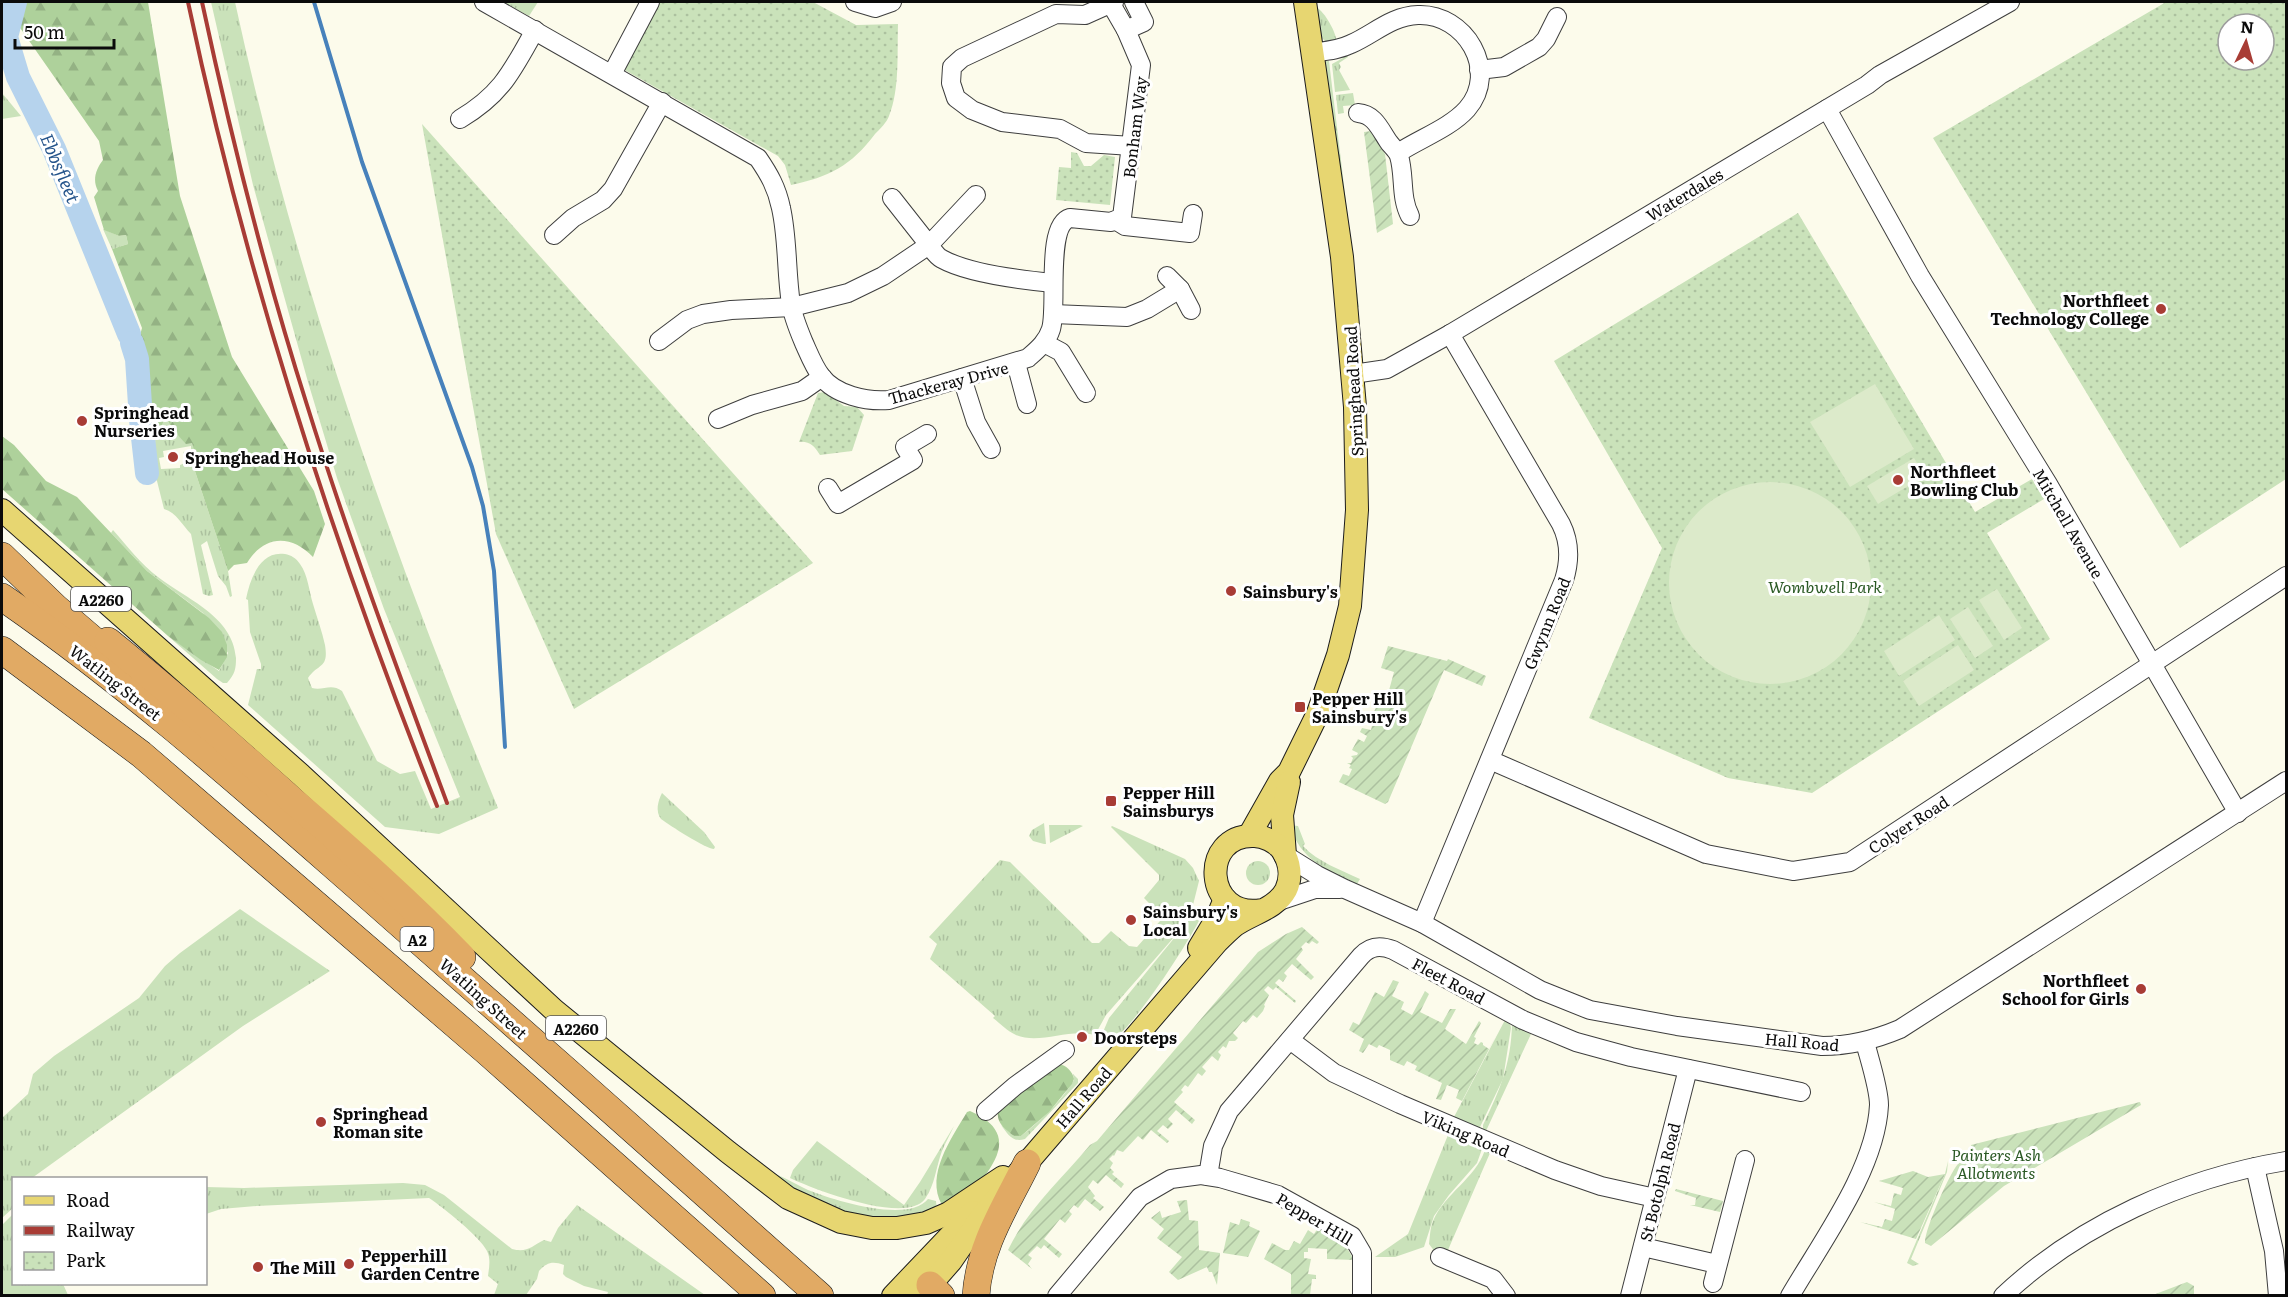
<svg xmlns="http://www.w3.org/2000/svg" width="2288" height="1297" viewBox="0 0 2288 1297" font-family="Literata,serif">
<defs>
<pattern id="grass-tufts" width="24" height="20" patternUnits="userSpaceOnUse" patternTransform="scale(1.5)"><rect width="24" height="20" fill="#cae2ba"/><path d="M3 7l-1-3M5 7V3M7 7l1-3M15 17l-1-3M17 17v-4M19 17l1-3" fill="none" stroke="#acc19f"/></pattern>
<pattern id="forest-firs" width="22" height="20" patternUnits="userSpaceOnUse" patternTransform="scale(1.5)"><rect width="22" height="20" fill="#aed19b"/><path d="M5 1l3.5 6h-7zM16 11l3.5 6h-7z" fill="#94b284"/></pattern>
<pattern id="park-dots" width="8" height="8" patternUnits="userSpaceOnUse" patternTransform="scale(1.5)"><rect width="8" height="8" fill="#cae2ba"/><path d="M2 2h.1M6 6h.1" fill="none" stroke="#acc19f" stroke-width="1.8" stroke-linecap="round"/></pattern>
<pattern id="garden-furrows" width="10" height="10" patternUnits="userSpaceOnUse" patternTransform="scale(1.5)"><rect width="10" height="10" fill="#cae2ba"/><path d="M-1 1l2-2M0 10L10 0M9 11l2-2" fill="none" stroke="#acc19f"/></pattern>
</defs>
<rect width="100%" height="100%" fill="#fcfbeb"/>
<g fill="url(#grass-tufts)" fill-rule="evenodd">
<path d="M211,2h24c60,276 155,545 263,806l-59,26 -54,-7 -137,-122 9,-36h4v-5l-11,-32 -2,-32 -2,-1c4,-20 14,-49 39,-45 6,1 11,4 15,10 8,11 9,27 13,40 4,14 9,27 12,41 4,24 -7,18 -17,33l4,10c11,3 19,-5 30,3l35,70 23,13 15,-3 16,38 29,-12 -76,-188 -47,-131 -29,-96 -55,-197z"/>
<path d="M502,2h36l-9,14z"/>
<path d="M1316,7c9,5 20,25 21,36l-10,-1 -7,-5z"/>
<path d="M1343,54h3l2,3 -9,6 2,4 -2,3 11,20 -15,2 -3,-28 11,-6z"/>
<path d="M1326,61h3l27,224 3,22 -3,1 -33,-242z"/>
<path d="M2,93l19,23 -19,3z"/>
<path d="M1353,93l2,12 -12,1 1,7 -6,1 -2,-19z"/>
<path d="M103,229l16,7 7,-1 2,9 -16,5z"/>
<path d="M166,417c5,11 13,24 26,25l2,10 -5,1 39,118 4,25 -2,1 -4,-11 -8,-10 -11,-35 -6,4 12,50 -4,1 -6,-2 -12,-60c-9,-9 -14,-21 -27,-25l-7,-28 -3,-4 -10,1v-3l13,-1 -2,-35zM191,446v4l-8,2 2,11 -5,2v3l-19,1 -2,-11 5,-1 -1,-6z"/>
<path d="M113,530c14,16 28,34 45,47 28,22 75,39 78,81 0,11 -1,16 -9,25h-4l-6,-4 -49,-43 51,35 9,-18 -25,-40 -56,-42 -36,-38z"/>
<path d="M662,793l42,39 11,15 -1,2c-8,0 -45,-24 -53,-30 -6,-8 -3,-18 1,-26z"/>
<path d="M1044,823l2,21h-2l-11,-3 -4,-5 3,-6z"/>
<path d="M1049,825h31l3,1 -33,17z"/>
<path d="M1289,825l9,1 7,18 -2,2c15,16 38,24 57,33l-3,5c-32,-14 -55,-23 -68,-59z"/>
<path d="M1112,826l73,33 8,9 6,13 -8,32 -16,23 -69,79 -11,20c-27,-7 -55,10 -79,0 -9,-4 -15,-11 -23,-17l2,-2 -65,-57 7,-15 -8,-7 71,-77 10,2 82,81h7l12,-12 18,15 8,1 23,-26 -1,-8 -15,-15 15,-18v-5l-48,-48z"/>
<circle cx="1258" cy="873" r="12"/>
<path d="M240,909l90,62 -87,55 -211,152h-18l-1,30 -11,10v-100l26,-24 5,-20 21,-18 85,-58 26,-32 15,-13z"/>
<path d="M1197,910l4,7c-11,23 -68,112 -88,122 -4,2 -8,1 -13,0l9,-21z"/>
<path d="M1505,1020l5,3 1,5 -8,51 -23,48 -3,1 -23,-11z"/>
<path d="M1512,1024l19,10 -45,97 -3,-2v-4c17,-35 28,-61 29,-101z"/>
<path d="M1073,1074l5,5v4l-53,56c-13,4 -17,-5 -24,-14l13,11h7c20,-16 39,-33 53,-56z"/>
<path d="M954,1126c-4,9 -9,17 -12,25 -6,16 -7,34 -17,48 -19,26 -112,-10 -135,-21l3,-8 24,-29 87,64 16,-23z"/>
<path d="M1448,1135l34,14 -5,14 -28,32 -15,21 -10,31 -29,10h-20l33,-23z"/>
<path d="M1485,1150l5,3 -42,97 -3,6 -10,-4 -6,-8c1,-7 1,-16 4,-23 12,-28 42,-42 52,-71z"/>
<path d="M1948,1161l-1,11 -36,87 8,5 -6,2 -6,-3 38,-89z"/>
<path d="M765,1171c15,3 28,12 43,19 25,10 100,34 120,9l8,2 1,10 -34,12 -72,-11z"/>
<path d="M403,1183l22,2 19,10 68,54c15,4 20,-3 32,-9l7,2 7,-14 19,-23 128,90h-98l1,-3 -24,-6 -18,-9 -3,-3 1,-9c-11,-4 -17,-3 -25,6l-2,8 -11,16h-32l4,-11 -10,-8c1,-8 3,-17 -1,-25 -7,-14 -43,-43 -58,-53l-173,8 -35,3 -15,5v-27l38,1z"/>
<path d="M13,1214l1,70h49l5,11h-66v-70z"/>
</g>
<g fill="url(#forest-firs)">
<path d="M2,2h146l32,194 52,161 82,134 11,33 -12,33c-22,-23 -49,-22 -66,6l-13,2 -6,6 -39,-118 5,-2 -2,-8 -6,1 -14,-15 -6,-12 -11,22 -17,-3 2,-2 -11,-62 -7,-25 17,-8 3,-11 -30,-79 16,-5 -2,-9 -7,1 -15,-6 -10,-33 4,-6c-6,-11 -2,-22 5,-31l-4,-19z"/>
<path d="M2,436l12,9 32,36 31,16 70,74 62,47 13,14 5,13v12l-8,13 -18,-10 -33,-24 -166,-147z"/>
<path d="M139,440l16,1 2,33 -18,1v-7l-3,-1z"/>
<path d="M1059,1064c7,1 14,8 15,15l-2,5 -23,28 -28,24h-7c-9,-7 -18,-13 -16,-25l29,-27z"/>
<path d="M970,1111c26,11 38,28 22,54 -3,5 -6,10 -11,14 -12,10 -26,18 -39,26 -17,-30 9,-66 25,-93z"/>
</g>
<g fill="url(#park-dots)" fill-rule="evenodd">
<path d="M657,2h156l43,23 42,-1c-1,29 2,65 -9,92 -2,6 -9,13 -14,18 -24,32 -46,43 -84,51l-6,-20 -7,-9 -157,-88z"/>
<path d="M2166,2h120v477l-106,69 -247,-410zM2228,24h36v36h-36z"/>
<path d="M422,124l391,439 -239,146 -78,-175z"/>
<path d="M1071,152l6,1 7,13h7l13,-11 11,2 -5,48 -54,-5 3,-33 12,1z"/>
<path d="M1798,213l177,299 57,-33 12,20 -57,34 63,106 -238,154 -84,-15 -139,-60 73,-170 -108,-187z"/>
<path d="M825,392l19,14 13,1 7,8 -12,36 -32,4c-6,-9 -10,-14 -21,-13l19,-49z"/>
</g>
<g fill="url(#garden-furrows)">
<path d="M1371,131l14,23 8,70 -16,9 -13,-101z"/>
<path d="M1388,646l59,15 1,-2 38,17 -4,10 -38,-16 -56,132 -3,2 -46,-22 4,-8 6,2 3,-7 -3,-1 2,-3 -4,-2h4l2,-5 -2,-2 6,-1 1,-2 -6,-3 6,-11 6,3 3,-6 -7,-4 2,-4 9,2 4,-17 -1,-1 8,-19 6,1 6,-22 -13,-4z"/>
<path d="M1302,927l17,15 -2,2 -5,-3 -3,3 -3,-2 -5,5 2,3 -7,9 18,18 -3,3 -19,-16 -8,9 3,3 -4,6 -4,-3 -4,4 21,18 -1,2 -19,-16 -3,3 -5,-4 -4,4 5,5 -5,10 1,1 -2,5 -6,7 -4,-3 -7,8 -3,-2 -10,12 5,5 -3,3h-6l-3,7 -3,-2 -5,6 3,3 -3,6 -6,-5 -10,11 4,4 -4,5 -4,-3 -10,14 -3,-2 -4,5 2,2 -9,10 21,18 -3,4 -16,-14 -8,9 5,5 -5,5 -5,-4 -6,6 12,10 -2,2 -16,-13 -8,10 -5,-4 -15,16 -6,-2 -3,6 -1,-1 -4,4 4,4 -3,5 4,4 -2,2 12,10 -3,4 -15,-13 -8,9 -5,-4 -5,7 7,9 -2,2 11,9 -4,4 -15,-12 -7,9 -4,-3 -5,6 3,3 -7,9 -5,-4 -16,20 18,15 -3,4 -15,-13 -3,4 -4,-3 -9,9 4,3 -4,6 4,5 -24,-19c20,-42 53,-70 82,-105l7,-4 161,-189 28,-18z"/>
<path d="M1393,980l6,2 -7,14 12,6 -3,7 11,6 13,-24 4,3 -9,18 22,11 8,-14h6l-11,20 21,15 13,-23 2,2 -7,14 2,1 -2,5 4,2 3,-3 2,1v2l6,4 9,-17 -36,69 -6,-3 3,-8 -12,-5 -6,15 -5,-1 6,-16 -27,-13 2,-4 -10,-5 -3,5 -14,-6v-10l-11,-5 -2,3 -8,-4 -6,9 -4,-2 5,-12 -15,-9 4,-8 6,3 16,-33 9,5z"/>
<path d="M2140,1102l1,3 -137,81 -73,60 -6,-3c-1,-12 24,-69 33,-79 5,-4 10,-7 16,-10l-3,-9z"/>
<path d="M1913,1171l15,6 17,-3 -29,65 -56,-17 22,5 3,-8 7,2 3,-12 -21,-7 17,4 3,-13 7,2 2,-7 -24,-7z"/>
<path d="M1676,1189l47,12 -3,11 -30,-7h5l1,-7 -21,-7z"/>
<path d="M1187,1200l2,20 9,1 1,29 21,3 -3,32 -5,-13h-3l-2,-5 -29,13 -9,-8 13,-15 -25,-19 7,-9 -13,-11 9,-7 2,7 19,-6 -4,-11z"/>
<path d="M1241,1219l9,3 -1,4 11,5 -12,26 -25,-4 7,-31 9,3z"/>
<path d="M1318,1228l26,15 10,17 -27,-1v-10l-19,-1v4h-4v6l7,1 -3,15 8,1v4h-4l-2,16 -19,1v-22l-27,-15 8,-16 13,7h4l5,-9 6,3 8,-14 6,4z"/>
<path d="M2187,1282l7,4v9h-41z"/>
</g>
<g fill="#dceaca">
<path d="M1875,384l39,65 -64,38 -40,-65z"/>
<path d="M1914,458l11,18 -47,28 -11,-18z"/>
<circle cx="1770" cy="583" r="101"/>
<path d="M1997,589l25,39 -18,12 -25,-40z"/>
<path d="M1968,607l25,39 -18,12 -25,-39z"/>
<path d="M1939,615l16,25 -56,36 -15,-25z"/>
<path d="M1958,645l16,25 -55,36 -16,-25z"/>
</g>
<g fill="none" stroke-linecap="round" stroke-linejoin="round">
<path stroke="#4781bb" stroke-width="4" d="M314,2l48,160 110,305 11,39 11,65 11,176"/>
<g stroke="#b6d3ed" stroke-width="24">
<path d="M15,2l-9,35 12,40 36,72 75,185"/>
<path d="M132,343l5,16 4,61 6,53"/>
</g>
<g stroke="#3e3e3e" stroke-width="20">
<g id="minor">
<path d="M484,2l274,156c11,16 19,30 23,50 7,31 5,64 10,96 2,13 8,27 13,39 5,11 10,24 17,33 14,19 46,26 68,24l139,-42c9,-8 19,-16 23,-29 7,-22 -6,-104 19,-111l41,4 11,-5 19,-152 -15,-35 -15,-26"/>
<path d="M855,2l20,6 17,-6"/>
<path d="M1114,2l-29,13 -29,-1 -94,44 -10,9 -1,16 5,15 16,12 30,12 58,7 26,14 46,3"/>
<path d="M1126,30l18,-8 -10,-20"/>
<path d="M1311,53c14,-2 28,-3 40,-9 23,-10 40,-28 67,-29 47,-2 82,56 49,94 -17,19 -48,30 -69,44"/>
<path d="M1479,70l25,-3 35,-20 7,-8 11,-22"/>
<path d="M612,74l38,-72"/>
<path d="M1827,109l93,167 128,208 190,329"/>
<path d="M1358,113c16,1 22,16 30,28 3,5 9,9 11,15 6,20 1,41 11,60"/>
<path d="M460,119c42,-25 52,-48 75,-89"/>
<path d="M892,198l37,47 47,-50"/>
<path d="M1117,221l8,5 65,7 3,-19"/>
<path d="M554,235l19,-17 30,-18 10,-11 49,-87"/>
<path d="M1167,276l13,13 11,21"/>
<path d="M1053,314l74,3 20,-8 33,-20"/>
<path d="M659,341l28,-21 16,-6 28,-4 61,-3 56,-14 35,-17 46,-31c4,5 7,11 13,14 27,15 80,21 111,24"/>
<path d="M1044,343l17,9 25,41"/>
<path d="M1016,363l11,41"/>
<path d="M1353,374l34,-5 63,-35 417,-249 13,-10 130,-73"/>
<path d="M962,378l14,44 15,27"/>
<path d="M718,419l34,-14 50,-14 20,-14"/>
<path d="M828,488l10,16 75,-44 -8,-13 22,-13"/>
<path d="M1490,760l216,94 87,17 57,-9 436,-286"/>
<path d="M1285,855l32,20 28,14 77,34 118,67 50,20 87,16 145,20c27,0 52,-6 78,-17l386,-248"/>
<path d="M1276,902l39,-13h25"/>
<path d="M1422,923l142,-343c6,-19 6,-38 -3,-56l-111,-190"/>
<path d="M1290,1040l44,33 66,31 155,66 46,16 54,12"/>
<path d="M986,1111l29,-25 50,-36"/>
<path d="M2255,1167l19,84 4,45"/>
<path d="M1208,1176l5,-30 16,-35 132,-155c9,-10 19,-11 32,-6l130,70 53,22 55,15 170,35"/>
<path d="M1643,1247l74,17"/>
<path d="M1440,1257l53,22 13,17"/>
<path d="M1713,1283l32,-123"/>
<path d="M1057,1296l83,-99 31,-18 30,-4 19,3 58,17 74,41 10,17v43"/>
<path d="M1630,1296l58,-227"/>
<path d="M1790,1296c32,-55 86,-127 89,-191 0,-17 -10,-47 -14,-63"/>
<path d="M2003,1296c77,-72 180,-118 283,-135"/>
</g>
</g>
<g stroke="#1c1c1c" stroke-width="24">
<g id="major">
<path d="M2,510l299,265 253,235 174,142 60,46 53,24 31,6h25l29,-5 23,-10 54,-36"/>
<path d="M1249,836l31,-55 9,-9 29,-59 20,-58 12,-49 7,-96 -2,-103 -13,-150 -37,-255"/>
<path d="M1285,855l-3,-40 7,-33"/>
<path d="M1199,948l18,-30 8,-19"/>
<path d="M893,1296l80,-84"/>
<path d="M916,1296l14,-11 21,-24 31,-45 45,-53 190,-221c5,-5 11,-11 17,-16 16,-12 42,-17 52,-36 6,-13 4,-28 -4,-40 -6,-8 -18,-14 -28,-14 -55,-2 -50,84 8,74"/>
</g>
</g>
<g stroke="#1c1c1c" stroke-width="28">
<g id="highway">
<path d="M2,556l53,51 64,55"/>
<path d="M2,597c129,89 246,194 364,297 152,133 303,268 454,402"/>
<path d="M108,641c63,51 123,104 183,158 59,51 117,102 171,158"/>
<path d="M2,650l139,104 345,297 276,245"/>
<path d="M930,1285l11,11"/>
<path d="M976,1296c3,-50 30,-90 51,-133"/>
</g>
</g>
<use href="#minor" stroke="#fff" stroke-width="18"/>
<use href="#major" stroke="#e7d671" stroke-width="22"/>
<use href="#highway" stroke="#e1aa64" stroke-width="27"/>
<g stroke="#a83c35" stroke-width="4">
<path d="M188,2c58,276 145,542 249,804"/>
<path d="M202,2c29,135 63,271 105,403 42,135 91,266 140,398"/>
</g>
</g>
<g fill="#a83c35" stroke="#fff" stroke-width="2">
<circle cx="2161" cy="309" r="6"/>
<circle cx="82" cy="421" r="6"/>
<circle cx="173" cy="457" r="6"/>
<circle cx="1898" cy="480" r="6"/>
<circle cx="1231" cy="591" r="6"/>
<rect x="1294" y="701" width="12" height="12" rx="3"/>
<rect x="1105" y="795" width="12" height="12" rx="3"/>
<circle cx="1131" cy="920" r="6"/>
<circle cx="2141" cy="989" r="6"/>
<circle cx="1082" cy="1037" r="6"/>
<circle cx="321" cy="1122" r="6"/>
<circle cx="349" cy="1264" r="6"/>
<circle cx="258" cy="1267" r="6"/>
</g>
<g text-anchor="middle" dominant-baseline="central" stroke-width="6" stroke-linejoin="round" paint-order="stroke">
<g fill="#fff" stroke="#545454" stroke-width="1.5">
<rect x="71" y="587" width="60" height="24" rx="4.5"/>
<rect x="400.5" y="927" width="33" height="24" rx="4.5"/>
<rect x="546" y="1016" width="60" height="24" rx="4.5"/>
</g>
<g font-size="15" font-weight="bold" fill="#0b0b0b">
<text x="101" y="599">A2260</text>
<text x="417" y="939">A2</text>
<text x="576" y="1028">A2260</text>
</g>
<g font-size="16" fill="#0b0b0b" stroke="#fff">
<text transform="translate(1134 127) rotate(-83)">Bonham Way</text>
<text transform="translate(1684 194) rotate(-31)">Waterdales</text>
<text transform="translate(948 382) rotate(-15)">Thackeray Drive</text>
<text transform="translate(1353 391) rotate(-93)">Springhead Road</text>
<text transform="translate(2069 523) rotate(60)">Mitchell Avenue</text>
<text transform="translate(1546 623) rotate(-68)">Gwynn Road</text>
<text transform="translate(116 682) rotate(38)">Watling Street</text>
<text transform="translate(1908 824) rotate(-33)">Colyer Road</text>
<text transform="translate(1449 980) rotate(28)">Fleet Road</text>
<text transform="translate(484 998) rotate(42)">Watling Street</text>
<text transform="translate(1802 1041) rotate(5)">Hall Road</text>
<text transform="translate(1083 1097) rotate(-49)">Hall Road</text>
<text transform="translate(1466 1133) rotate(23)">Viking Road</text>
<text transform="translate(1659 1182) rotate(-76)">St Botolph Road</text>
<text transform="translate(1315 1218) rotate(31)">Pepper Hill</text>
</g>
<g font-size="16" font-weight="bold" fill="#0b0b0b" stroke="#fff" text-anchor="start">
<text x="2149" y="300" text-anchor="end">Northfleet<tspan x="2149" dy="18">Technology College</tspan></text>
<text x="94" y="412">Springhead<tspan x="94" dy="18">Nurseries</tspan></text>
<text x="185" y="457">Springhead House</text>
<text x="1910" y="471">Northfleet<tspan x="1910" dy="18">Bowling Club</tspan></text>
<text x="1243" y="591">Sainsbury's</text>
<text x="1312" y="698">Pepper Hill<tspan x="1312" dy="18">Sainsbury's</tspan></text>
<text x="1123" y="792">Pepper Hill<tspan x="1123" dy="18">Sainsburys</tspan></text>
<text x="1143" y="911">Sainsbury's<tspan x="1143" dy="18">Local</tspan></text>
<text x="2129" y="980" text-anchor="end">Northfleet<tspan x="2129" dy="18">School for Girls</tspan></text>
<text x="1094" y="1037">Doorsteps</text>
<text x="333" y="1113">Springhead<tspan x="333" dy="18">Roman site</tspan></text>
<text x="361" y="1255">Pepperhill<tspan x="361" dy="18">Garden Centre</tspan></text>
<text x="270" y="1267">The Mill</text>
</g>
<g font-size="16" font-style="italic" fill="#2a5924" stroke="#fff">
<text x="1825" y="586">Wombwell Park</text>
<text x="1996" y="1154">Painters Ash<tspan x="1996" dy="18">Allotments</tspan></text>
</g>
<g font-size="18" font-style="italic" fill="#25548b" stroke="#fff">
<text transform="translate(61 168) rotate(67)">Ebbsfleet</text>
</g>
</g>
<rect width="2288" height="1297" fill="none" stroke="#0b0b0b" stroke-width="6"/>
<rect x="12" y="1177" width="195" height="108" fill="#ffffff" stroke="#9d9d9d" stroke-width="1.5"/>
<rect x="24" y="1196" width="30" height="9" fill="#e7d671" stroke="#9d9d9d" stroke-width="1.5"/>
<text x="66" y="1207" font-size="18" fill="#0b0b0b">Road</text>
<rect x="24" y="1226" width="30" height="9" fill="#a83c35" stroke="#9d9d9d" stroke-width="1.5"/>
<text x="66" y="1237" font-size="18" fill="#0b0b0b">Railway</text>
<rect x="24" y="1252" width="30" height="18" fill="url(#park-dots)" stroke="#9d9d9d" stroke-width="1.5"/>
<text x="66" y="1267" font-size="18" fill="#0b0b0b">Park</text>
<g transform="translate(2246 42) rotate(5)"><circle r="28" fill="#ffffff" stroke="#9d9d9d" stroke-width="1.5"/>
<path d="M0-4.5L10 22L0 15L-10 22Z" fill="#a83c35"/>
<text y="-9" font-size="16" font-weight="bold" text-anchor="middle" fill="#0b0b0b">N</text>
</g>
<path d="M15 39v9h99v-9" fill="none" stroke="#0b0b0b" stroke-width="3"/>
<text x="24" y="39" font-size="18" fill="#0b0b0b" stroke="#ffffff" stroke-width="4.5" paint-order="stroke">50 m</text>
</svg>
